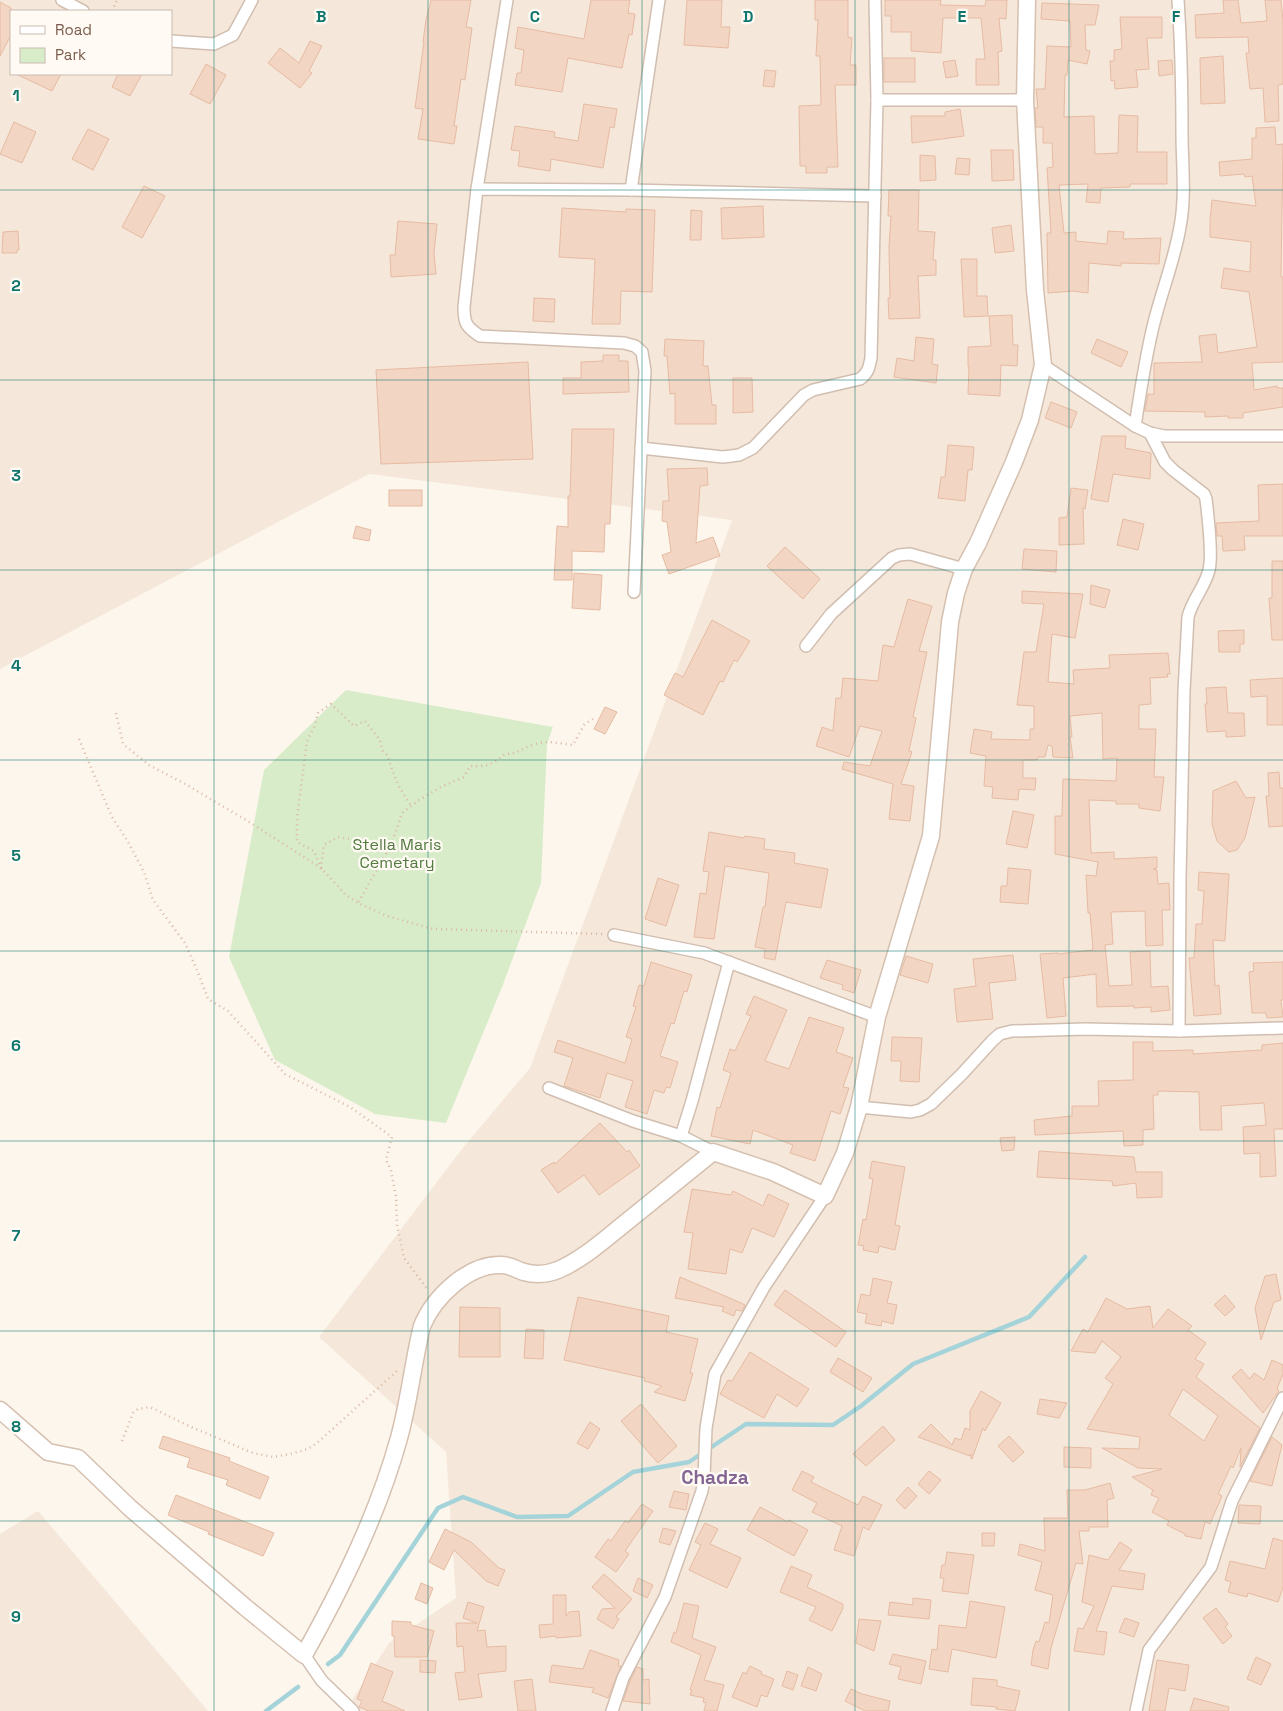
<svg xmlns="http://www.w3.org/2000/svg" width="1283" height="1711" viewBox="0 0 1283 1711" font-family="'Space Grotesk',sans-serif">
<rect width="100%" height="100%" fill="#fdf6ec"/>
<g fill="#f5e8da" fill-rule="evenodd">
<path d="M0,0h1283v1711h-938l44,-68 67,-45 -10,-146 -127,-115 143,-188 68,-81 202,-548 -363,-46 -369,195zM11,11h160v63h-160z"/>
<path d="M38,1511l170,200h-208v-177z"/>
</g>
<path fill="#d8ecc9" d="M346,690l207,37 -6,17 -6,139 -39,104 -56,136 -71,-9 -100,-54 -46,-103 35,-187z"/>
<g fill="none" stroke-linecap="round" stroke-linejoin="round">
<g stroke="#a5d3da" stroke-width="4.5">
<path d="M328,1664l12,-9 98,-147 25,-11 54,20 51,-1 65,-44 56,-10 57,-38 87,1 28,-19 52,-42 116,-47 56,-60"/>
<path d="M266,1711l32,-24"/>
</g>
</g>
<g fill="#f3d5c3" stroke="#e6bba3" fill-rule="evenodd">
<path d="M431,0h40l-5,27 6,1 -7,52 -4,-1 -7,47h3l-3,18 -36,-5 5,-30 -8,-1 9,-66h-1l3,-22z"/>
<path d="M591,0h39l-2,13 7,1 -3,21 -3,-1 -7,34 -54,-10 -6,34 -47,-7 2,-12h4l3,-23 -9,-2 3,-21 66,12z"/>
<path d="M687,0h35l-1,27h9l-2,21 -44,-3z"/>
<path d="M815,0h33v37l4,1 -2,27h6v20h-21l3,82h-11v6h-21v-7h-6l-1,-60 22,-1 -1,-49h-4l2,-36h-3z"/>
<path d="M885,0h56l-1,5 45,1 1,-6h21l-1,19 -7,-1 3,33 -4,1 1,33h-23v-26h9l-4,-41h-38l-2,35 -30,-2v-19h-20v-16h-6z"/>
<path d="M1223,0h15l3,23 26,-2 -2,-21h16l2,21v63l-5,1 1,36 -14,1 -2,-34 -13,1 -4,-36h3l-1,-16 -52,1 -1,-23 29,-2z"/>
<path d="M0,2l11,6v27l-11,21z"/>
<path d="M1042,3l57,2 -4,20h-10l1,25 4,1 -3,13 -19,-4 -1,15h-2l-1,42 30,-1 1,38 23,-1 1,-38 19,1 -1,36h30v32h-37v3l-29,1 -1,15 -14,-1 2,-18 -29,1 5,48 12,-1v9l31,3 1,-13 16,1 -1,7 38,-1 -2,26 -38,-1v3l-32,-3 -1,30 -15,-2 -25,2 -1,-60h4l-4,-65 6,-1 -1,-24h-9v-16h-7l-1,-19h3l-2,-19h9l2,-43 24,1 -1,-26 -29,-2z"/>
<path d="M1120,17h42v21h-15l2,31 -13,1 2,17 -23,2 -1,-9 -3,1 -1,-20h4v-11l8,-1z"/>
<path d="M310,41l12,5 -13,25 3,2 -12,15 -32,-25 12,-15 19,15z"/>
<path d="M1223,56l2,47 -24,1 -1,-46z"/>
<rect x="884" y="58" width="31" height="24"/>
<path d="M955,60l3,16 -12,2 -3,-16z"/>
<path d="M1172,60l1,14 -14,2 -1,-15z"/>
<path d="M206,64l20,11 -16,29 -20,-10z"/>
<path d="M765,70l11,1 -2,16 -11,-1z"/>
<path d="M16,74h45l-9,17z"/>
<path d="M118,74h24l-12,22 -18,-9z"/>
<path d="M584,104l33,5 -3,19 -4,-1 -7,41 -52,-9 -1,12 -32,-5 2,-15 -9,-1 4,-24 40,6 -1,5 24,4z"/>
<path d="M960,109l4,27 -52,7 -1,-27h34v-4z"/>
<path d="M14,122l22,10 -14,31 -22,-9z"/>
<path d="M1275,127l1,18 7,-1 -2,133h2v85l-31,1 2,27 23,-4v2h6v19l-40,6v5h-15v-2l-23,1v-5l-60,-1 3,-17h6v-31l48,-1 -3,-26 17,-2 2,19 39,-6 -8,-55 -28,-4 3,-20 26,4 1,-30 -41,-5v-17l2,-20 44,6 -4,-30 -7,1 -1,-3 -24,2 -1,-14 33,-3v-21h4v-10z"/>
<path d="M88,129l21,10 -16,31 -21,-11z"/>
<path d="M991,150h22l1,30 -22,1z"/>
<path d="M920,155l15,1 1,24 -16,1z"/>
<path d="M957,158l13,1 -1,16 -14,-1z"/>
<path d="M144,186l21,10 -23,42 -20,-11z"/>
<path d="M889,190h30l-1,41 17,1 -2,28h3v15l-18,1 2,42 -31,1 -1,-21h2l-1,-51 2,-31h-3z"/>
<path d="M763,206l1,31 -42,2 -1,-31z"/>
<path d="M562,208l64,4v-3l29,1 -3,82 -31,-1 -1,33h-28l3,-65 -36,-2z"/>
<path d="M691,210l11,1 -1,29h-11z"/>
<path d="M398,221l39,3 -3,29 2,21 -45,3 -1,-22h5z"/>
<path d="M1011,225l3,26 -19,2 -3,-25z"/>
<path d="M18,231l1,19h-2v3h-15l1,-21z"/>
<path d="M961,259h16v37h10l1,20 -24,1z"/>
<path d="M534,298l21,1 -1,23 -21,-1z"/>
<path d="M1012,315l1,30h5l-1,21 -16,-1 -1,31 -32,-2 1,-27h-1v-20l23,-1 -2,-30z"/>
<path d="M916,337l18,2 -2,25 6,1 -2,18 -42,-6 3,-19 17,3z"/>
<path d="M665,339l39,2 -1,25h5l4,39h4v19h-41v-31l-5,1 -3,-38h-3z"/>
<path d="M1097,339l31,13 -7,15 -30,-14z"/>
<path d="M603,355h16v6h9l1,31 -66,2v-16h18v-16l22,-1z"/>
<path d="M528,362l5,97 -152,5 -5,-94z"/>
<path d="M733,378h19l1,34 -20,1z"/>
<path d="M1051,402l26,10 -6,16 -26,-10z"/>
<path d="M572,429h42l-4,95h-5l-1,28 -32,-1v29h-18l3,-54 11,1v-31h2l1,-29z"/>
<path d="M1102,436h24l-1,12 26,5 -1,26 -37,-5 -5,28 -17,-3z"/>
<path d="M948,445l26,2 -2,23h-4l-3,31 -27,-3 3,-21h4z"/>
<path d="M707,468l1,17 -8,1 -4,57 17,-6 7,19 -51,18 -7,-19 9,-3 -4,-30 -5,-1 1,-20h6l-2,-32z"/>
<path d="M1283,484v52h-39l1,14 -22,1 -1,-15h-5l-1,-13 43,-2 -1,-36z"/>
<path d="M1071,488l17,2 -3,19 -2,-1 1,36 -25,1v-27l8,-1z"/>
<rect x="389" y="490" width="33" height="16"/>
<path d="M1123,519l21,5 -6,26 -21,-5z"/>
<path d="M356,526l15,4 -2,11 -16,-3z"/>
<path d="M785,547l35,32 -17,20 -36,-33z"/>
<path d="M1024,549l33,2 -1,21 -34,-3z"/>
<path d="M1272,561h11v79h-11l-3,-42h3z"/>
<path d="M574,573l28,2 -2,35 -28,-2z"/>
<path d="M1091,585l19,5 -5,18 -15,-4z"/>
<path d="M1022,591l61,3 -8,44 -23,-4 -4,48 26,2 -1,-14 37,-2 -1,-13 59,-2 2,21h-3l1,3 -18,1 1,26 -12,1v24h17l-2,48h10l-4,34 -21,-3v-4h-23v-3l-27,-1 2,53 23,-1v7l43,-2v11l-4,1 4,1 1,14 11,-1 1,27h-8l1,35 -17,1 -1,-35 -34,1 2,32 -8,1 4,41 23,-1 -2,-33 20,-1 1,36 17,-1 2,24 -19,2v-5l-17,1v-2l-37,1 -1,-33 -33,4 3,38 -19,2 -7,-64 18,-1v1l35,-4 -3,-37h-2l-2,-38 10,1 2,-14 -43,-8v-38h7l1,-37 53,2 1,-23 -14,1 -1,-46 -32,3 2,21h-2l3,21 -20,-1 -1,-11 -4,-1 -3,12h-7l-1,3h-14v18h13l-1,12 -16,-1 -1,11 -26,-2 1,-11 -9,-1 2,-30 -16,-3 4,-24 18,3 -1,7 39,1v-11h4v-23l-17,-1 7,-53h12l8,-48 -22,-1z"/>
<path d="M908,599l24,7 -13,45 8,1 -14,65 3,1 -7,33 3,1 -11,32 13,2 -4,35 -21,-2 4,-35 -51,-15 2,-7 26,4 12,-35 -22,-5 -11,31 -33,-11 6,-19 11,4 3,-33h5l2,-20 35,3 5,-36 11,2z"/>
<path d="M712,620l38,21 -13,21 -3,-2 -11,22 -3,-1 -17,34 -39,-20 11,-22 8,4z"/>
<path d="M1244,630v14h-4v8h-21l-1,-21z"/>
<path d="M1283,678v47h-16v-29l-16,1 -1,-17z"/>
<path d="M1226,687l2,26h16l1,23 -19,1v-6l-19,1 -2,-28h2l-1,-16z"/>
<path d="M605,707l12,5 -12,22 -11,-5z"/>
<path d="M1279,772l1,16h3v38l-14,1 -3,-31h3l-1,-23z"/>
<path d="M1236,781l10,17 9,-1 -10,41 -8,12 -8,2 -12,-11 -5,-17 1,-33z"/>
<path d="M1013,811l21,4 -7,33 -21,-4z"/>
<path d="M709,832l35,6 1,-2 20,3 -1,10 31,4 -1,10 34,6 -7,39 -35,-6 -11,58 -11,-2 1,-9 -10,-2 8,-40h2l4,-34 -44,-7 -11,73 -20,-2 6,-44 6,1 3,-22 -6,-1z"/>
<path d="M1008,868l23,2 -3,34 -28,-2 1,-16h6z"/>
<path d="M1199,872l30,2 -4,67 -12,-1 2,46 4,-1 2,29 -27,2 -5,-58h5l2,-34h6l2,-33 -6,-1z"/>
<path d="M658,878l21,7 -13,41 -21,-7z"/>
<path d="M1013,955l3,25 -27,3 4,36 -36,3 -3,-33 22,-3 -3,-27z"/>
<path d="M906,956l27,8 -5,19 -28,-8z"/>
<path d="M827,960l34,10 -7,23 -12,-4 1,-4 -23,-7z"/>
<path d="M651,962l41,13 -5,17 -3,-1 -10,33 -3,-1 -11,33 18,6 -8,26 -4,-1 -2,6 -10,-3 -7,24 -22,-7 8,-26 -26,-8 -7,25 -36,-12 9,-28 -19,-6 4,-12 67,23 7,-24 -6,-2 10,-30 -3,-1 6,-21 5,1z"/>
<path d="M1283,962v38h-2l2,17 -16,1 -1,-5h-14l-3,-41 5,-1 -1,-8z"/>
<path d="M754,996l33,14 -22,51 24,8 20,-52 35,11 -8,24 17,6 -10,29 6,1 -9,26 -9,-3 -16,50 -25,-8 3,-8 -40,-15 -3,14 -39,-8 6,-29 3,1 11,-35 -8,-3 7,-21 5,2 16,-35 -5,-2z"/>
<path d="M892,1037l30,1 -3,44 -19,-1 1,-20h-10z"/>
<path d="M1133,1042h20v9l40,-1v4l69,-4v-5l21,-2v86h-9l2,47 -16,1v-24l-16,1 -1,-27 23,-2 -2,-22 -43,3 1,24h-22l-1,-38 -41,-1v4h-5l1,34 -11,1v15l-19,1 -1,-15 -88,4 -1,-15 38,-4v-10h27l-1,-25 35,-1z"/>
<path d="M600,1123l27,29 2,-2 11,16 -41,29 -15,-20 -26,18 -17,-23 13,-8 1,2z"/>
<path d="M1015,1137l-1,13 -12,1 -2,-13z"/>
<path d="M1039,1151l95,6 2,15h26v25l-25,1 -1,-15 -23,3 -1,-5 -75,-4z"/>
<path d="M872,1161l33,6 -10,58 5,1 -5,24 -16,-4 -1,7 -15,-3 1,-4 -6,-1 5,-26 3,1 7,-41 -4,-1z"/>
<path d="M692,1189l39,6 2,-4 30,15 5,-12 21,10 -15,33 -22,-9 -10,25 -12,-4 -4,25 -38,-5 5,-36 -9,-1z"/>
<path d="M1276,1274l5,26 -7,2 -13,38 -6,-32 10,-32z"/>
<path d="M680,1277l52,22 13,6 -3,6 -6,-1 -2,6 -12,-5 2,-4 -49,-9z"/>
<path d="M873,1278l19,4 -5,21 10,2 -4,19 -11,-3 -1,5 -16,-3 2,-9 -10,-2 4,-18 9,2z"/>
<path d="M785,1290l61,42 -10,15 -62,-42z"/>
<path d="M1225,1295l10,12 -10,9 -11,-11z"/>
<path d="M578,1297l91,19 -3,16 32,7 -8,34h3l-8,28 -31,-9 8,-6 -18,-5 1,-3 -81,-18z"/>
<path d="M1106,1298l21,11 23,-3 3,22 15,-19 24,17 -4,4 18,13 -11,16 9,5 -8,13 64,51 -20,39 1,-19 -8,20 -2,-2 -13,28 4,2 -12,28 -5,-2 -4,17 -16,-3v-2l-18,-9 2,-4 -17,-9 7,-14 -8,-3 2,-5 -21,-13 30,-8 -24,-1 -36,-20 37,1 1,-12 -53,-8 26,-45 -8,-6 16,-21 -19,-16 -7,12 -24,-2 12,-22 5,3zM1183,1389l35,27 -14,25 -35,-26z"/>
<path d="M460,1307l40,1v49h-41z"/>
<path d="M526,1329l18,1 -1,29 -19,-1z"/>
<path d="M750,1352l59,37 -12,18 -20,-13 -13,24 -44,-24 8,-14 4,1z"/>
<path d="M838,1358l34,20 -9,14 -33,-20z"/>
<path d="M1272,1360l11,5v9l-6,15 2,2 -16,22 -31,-36 9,-8 9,10 4,-6 10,7z"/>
<path d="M981,1391l20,12 -16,28 -2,-3 -11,31h-1v-5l-1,2 -52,-19 13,-13 21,21 3,-7 6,2 4,-12 5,2v-19z"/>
<path d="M1040,1399l27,4 -8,15 -22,-4z"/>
<path d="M641,1404l36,42 -19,17 -37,-42z"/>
<path d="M590,1422l10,7 -12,20 -11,-6z"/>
<path d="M883,1426l12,14 -29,26 -13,-12z"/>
<path d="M163,1436l67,22 -1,3 40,16 -9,22 -34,-14 2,-5 -41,-13 3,-9 -31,-10z"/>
<path d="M1009,1436l15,16 -11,10 -15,-16z"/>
<path d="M1272,1437l10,8 -10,41 -22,-5z"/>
<path d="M1064,1447l27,1v20l-27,-1z"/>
<path d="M802,1471l12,6 -3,5 47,23 5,-9 19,9 -13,25 -6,-3 -9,29 -20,-6 8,-24 -30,-14 5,-9 -25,-13z"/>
<path d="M929,1471l12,9 -12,14 -11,-10z"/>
<path d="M1110,1483l4,15 -7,2 1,27h-19v4h-10l4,33 -7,-1 -25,85 -3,21 -17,-4 2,-15 3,-9 3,1 6,-20 4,1 4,-28 -18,-5 7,-28 -24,-7 2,-11 25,7 -1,-33h24l-1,-28h18z"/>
<path d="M908,1487l9,9 -12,13 -9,-9z"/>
<path d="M674,1491l15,3 -3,16 -17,-3z"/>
<path d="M176,1495l98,38 -11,23 -55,-22 1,-2 -41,-17z"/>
<path d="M642,1504l11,7 -28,40 4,3 -13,18 -21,-15 13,-18 3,2 14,-20 3,2z"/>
<path d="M1239,1505l22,1 -1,18 -22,-1z"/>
<path d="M760,1507l28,15 1,-2 19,10 -14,26 -47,-26z"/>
<path d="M705,1523l13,6 -8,15 31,14 -14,30 -38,-18 12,-25 -6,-3z"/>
<path d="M663,1528l13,3 -6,14 -11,-3z"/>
<path d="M445,1529l26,13 28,26 6,2 -7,16 -12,-5 -32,-31 -10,20 -15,-8z"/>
<path d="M982,1533h13l-1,13h-12z"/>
<path d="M1273,1538l10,3v46l-5,15 -30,-9 -1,4 -19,-5 3,-10 -6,-2 5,-19 35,8z"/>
<path d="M1120,1542l12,8 -13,20 26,4 -2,16 -31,-4 -16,45 11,1 -3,23 -30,-4 4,-23 5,1 11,-23 -12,-4 7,-47 19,5z"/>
<path d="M947,1552l27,3 -6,39 -26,-3 2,-13h-4l2,-13h3z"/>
<path d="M791,1566l21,9 -5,12 36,17v4l-11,23 -23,-11 7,-13 -36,-15z"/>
<path d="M604,1574l28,25 -16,18 3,2 -6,10 -16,-10 5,-10 13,-1 -23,-21z"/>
<path d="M638,1578l15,7 -6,13 -14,-7z"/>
<path d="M421,1583l12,5 -6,16 -12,-5z"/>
<path d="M553,1595h13v21l3,-4 10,-1 2,25 -25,2v-2l-16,2 -1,-13 14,-1z"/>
<path d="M913,1598l18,2 -2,19 -41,-4 2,-13 23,3z"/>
<path d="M970,1601l35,6 -9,51 -44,-9 -4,23 -19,-3 3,-20 5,1 2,-25 27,3z"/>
<path d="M468,1602l16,5 -7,24 8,-1 2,17 19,-1v25l-28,3 4,23 -23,3 -4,-27 10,-1 -2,-26 -6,1 -1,-24h21l-14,-5z"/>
<path d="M684,1603l15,3 -7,32 24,9 -12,33 20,5 -7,26h-13l2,-8 -3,-1 1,-4 -14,-3 2,-5h-2l11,-35 -30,-13 3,-10 2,1z"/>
<path d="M1216,1608l12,16 -3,3 7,9 -9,8 -20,-26z"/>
<path d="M1125,1618l14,5 -5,14 -15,-5z"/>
<path d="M859,1619l22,2 -7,30 -18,-8z"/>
<path d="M392,1621l19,1v3l23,6 -7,26h-32l-1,-21h-2z"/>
<path d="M590,1650l29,10 -1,6h3l-13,32 -16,-6 2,-4 -45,-6 3,-17 31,4z"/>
<path d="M893,1654l33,7 -5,23 -23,-5 3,-12 -12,-3z"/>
<path d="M1256,1657l15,7 -10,21 -14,-6z"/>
<path d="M420,1660l16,1 -1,12 -15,-1z"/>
<path d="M1157,1660l32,5 -4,26 -16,-3 -4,23h-16z"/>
<path d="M371,1663l22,9 -11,29 23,10h-36l-10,-4 3,-6 -5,-2z"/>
<path d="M750,1666l12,6 -1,2 13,5 -7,18 -6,-2 -4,12 -25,-10 11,-25 3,2z"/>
<path d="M637,1667l6,2v11l6,-1 1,25 -27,-3 7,-20z"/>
<path d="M808,1667l14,7 -6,17 -15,-5z"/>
<path d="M787,1671l11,4 -5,15 -11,-4z"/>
<path d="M973,1678l24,2v6l23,5 -5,20 -19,-2 1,-2 -26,-2z"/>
<path d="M532,1679l4,32h-18l-4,-30z"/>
<path d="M851,1689l11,5 28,7 -2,10h-23l-20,-10z"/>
<path d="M1194,1698l35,9 -1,4h-38z"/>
</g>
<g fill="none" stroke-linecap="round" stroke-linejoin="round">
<g stroke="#d1beb0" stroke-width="14">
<g id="street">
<path d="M62,0l21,11"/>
<path d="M875,0l2,100"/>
<path d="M171,41l43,3 19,-9 19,-35"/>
<path d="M477,189l30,-189"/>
<path d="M631,190l28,-190"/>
<path d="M1043,365l92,61 15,7 14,3h119"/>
<path d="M1135,426c6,-37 11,-75 21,-111 8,-30 19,-58 24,-88 6,-31 2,-63 2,-95 0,-44 -1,-88 -4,-132"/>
<path d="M1150,433l15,29 8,8 31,24 2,5c2,18 7,55 3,71 -4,17 -17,30 -21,47l-4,74 -4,187 -1,153"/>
<path d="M641,448l82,9 16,-2 14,-7 51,-53 9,-5 47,-11c8,-6 9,-11 11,-21l6,-258h148"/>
<path d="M634,592l11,-221 -3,-19 -7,-6 -11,-3 -144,-7c-14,-9 -16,-13 -16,-29l13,-118 154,1 244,6"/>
<path d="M806,646l25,-32 61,-56 7,-3 11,-1 54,15"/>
<path d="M614,935l90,18 173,64"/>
<path d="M549,1088l84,33 48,15 32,16"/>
<path d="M859,1107l52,5 9,-2 11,-6 31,-30 31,-34 7,-6 12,-3 74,-2 93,2 104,-3"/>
<path d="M681,1136l11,-35 37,-139"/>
<path d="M304,1655l18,26 31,30"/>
<path d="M612,1711l11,-33 42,-81 37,-106 2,-14 2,-49 9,-54 49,-87 61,-91"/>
<path d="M1136,1711l13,-61 62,-83 21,-66 51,-103"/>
</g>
</g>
<g stroke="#d6c0b0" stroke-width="19">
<path id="secondary" d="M0,1410l48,42 30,6 52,50 115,99 59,48c38,-68 74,-141 95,-217 10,-36 14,-75 23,-112 12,-29 47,-63 80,-61 8,0 15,5 22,7 11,3 24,2 34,-2 24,-10 46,-30 66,-46 30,-24 59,-48 89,-72l60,20 52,24 20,-43 14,-46 18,-90 54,-181 19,-214 6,-29 8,-24 14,-26 36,-81 16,-42 13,-55 -8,-75 -10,-190 2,-100"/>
</g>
<g stroke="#d9b8a5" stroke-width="2.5" stroke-dasharray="1 4" stroke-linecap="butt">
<path d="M112,11l5,-11"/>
<path d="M116,713l7,31 26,21 38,20 59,35 75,48 24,26 13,9"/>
<path d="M593,719l-9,6 -11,20c-14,-2 -28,-5 -41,0 -11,4 -15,9 -27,9 -13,11 -19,13 -35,12l-6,11 -23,10 -22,13 -17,13 -11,32 -33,58 29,13 46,13 170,5"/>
<path d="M79,739l33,78 15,23 17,32 9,28 32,43 12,27 11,29 20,12 57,63 65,33 42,30 -6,23 5,10 5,27 1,28 7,33 24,32"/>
<path d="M387,851l-25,-10 -24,-4 -14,8 -3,23 -7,-17 -17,-9v-24l10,-77 7,-14 4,-14 13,-9 23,22 11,-5 15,19 2,10 5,5 11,30 13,21"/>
<path d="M122,1441l11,-28 5,-4 12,-2 39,19 64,27 20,4 17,-3 18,-5 9,-6 80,-72"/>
</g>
<use href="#street" stroke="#fff" stroke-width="11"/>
<use href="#secondary" stroke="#fff" stroke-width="16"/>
</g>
<path fill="none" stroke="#0f766e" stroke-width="1" stroke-opacity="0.55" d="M214,0v1711M428,0v1711M642,0v1711M855,0v1711M1069,0v1711M0,190h1283M0,380h1283M0,570h1283M0,760h1283M0,951h1283M0,1141h1283M0,1331h1283M0,1521h1283"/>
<g text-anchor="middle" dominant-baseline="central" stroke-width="4.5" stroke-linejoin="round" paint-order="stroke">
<g font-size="16" fill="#537a41" stroke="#fffaf3">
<text x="397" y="844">Stella Maris<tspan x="397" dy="18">Cemetary</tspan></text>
</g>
<g font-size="19" font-weight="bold" fill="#846695" stroke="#fffaf3">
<text x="715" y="1477">Chadza</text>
</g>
</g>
<g font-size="16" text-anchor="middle" font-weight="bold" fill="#0f766e" stroke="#fffaf3" stroke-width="4.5" stroke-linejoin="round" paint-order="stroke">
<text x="321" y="22">B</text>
<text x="535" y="22">C</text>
<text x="748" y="22">D</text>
<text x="962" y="22">E</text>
<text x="1176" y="22">F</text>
<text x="16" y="101">1</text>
<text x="16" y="291">2</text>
<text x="16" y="481">3</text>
<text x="16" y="671">4</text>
<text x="16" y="861">5</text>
<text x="16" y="1051">6</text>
<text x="16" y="1241">7</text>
<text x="16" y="1432">8</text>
<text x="16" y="1622">9</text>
</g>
<rect x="10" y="10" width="162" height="65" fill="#fffaf3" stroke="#cabbb1"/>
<rect x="20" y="26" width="25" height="8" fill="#ffffff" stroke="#cabbb1"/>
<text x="55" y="35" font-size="15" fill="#7a5c4d">Road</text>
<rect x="20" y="48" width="25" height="15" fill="#d8ecc9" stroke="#cabbb1"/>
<text x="55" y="60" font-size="15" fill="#7a5c4d">Park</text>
</svg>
